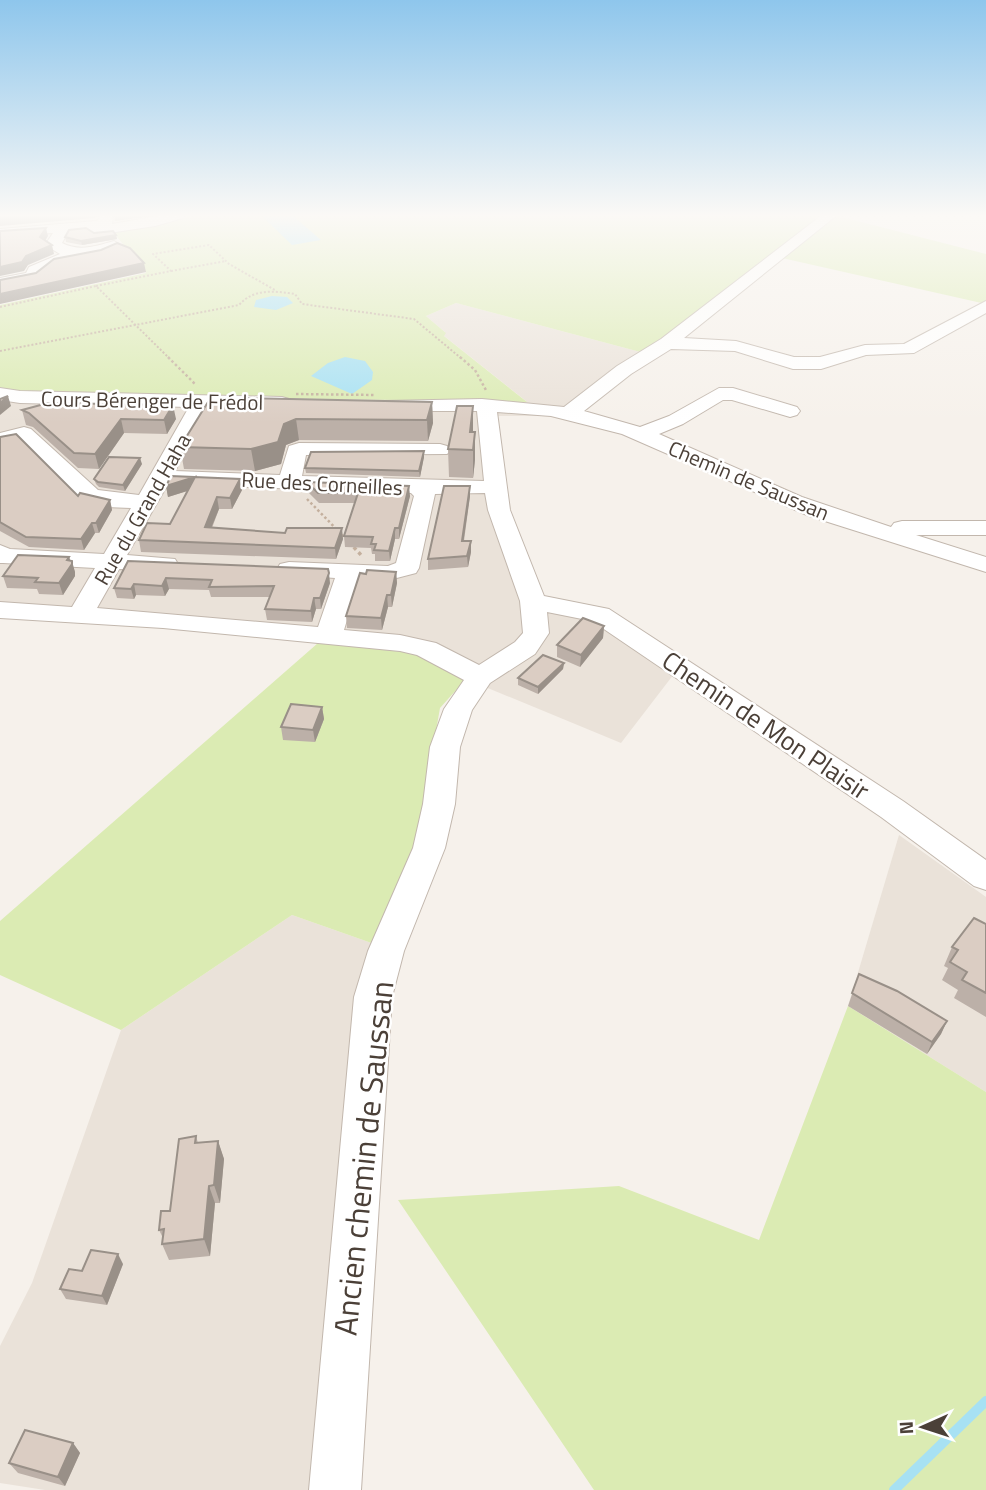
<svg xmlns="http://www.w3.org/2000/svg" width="986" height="1490" viewBox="0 0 986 1490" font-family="'Titillium Web',sans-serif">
<rect width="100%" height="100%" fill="#f6f1eb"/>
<g fill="#eae2d9">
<path d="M456,303l188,50 -57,57 -22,6h-72l12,100 28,77 62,16 82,61 -56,73 -155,-64 -148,-36 -318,-30v-226l25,7 501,7 -83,-66 2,-3 -19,-16z"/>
<path d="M899,835l87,62v195l-138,-86z"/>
<path d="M292,915l88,31 -69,544h-266l-45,-7v-137l32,-63 89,-253z"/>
</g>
<g fill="#dbebb3">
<path d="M194,215h628l-178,138 -188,-50 -30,13 20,17 -2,3 83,66 -502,-8 -25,-7v-82l146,-32 -32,-40c26,-9 54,-9 80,-18z"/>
<path d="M834,215l152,39v50l-204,-46z"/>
<path d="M318,643l94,10 54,26 -26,29 -24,137 -36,101 -88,-31 -171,115 -121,-55v-54z"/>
<path d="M848,1006l138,86v398h-392l-196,-290 221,-14 140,54z"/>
</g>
<g fill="#a7e1f3">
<path d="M261,215h31l29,25 -29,5z"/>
<path d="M272,296l15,1 6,6 -17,7 -22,-3 2,-7z"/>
<path d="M345,357l20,4 8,11 -1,8 -20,14 -41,-18 17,-13z"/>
</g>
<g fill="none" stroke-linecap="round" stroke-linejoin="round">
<path stroke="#a7e1f3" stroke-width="10" d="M894,1490l92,-89"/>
<g stroke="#c2b7ad" stroke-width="2">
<g id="minor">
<path d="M99,215h14l-1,9 52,-9h21l-2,3 -28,8 -59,9 -5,-1 -2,-4 -21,2 -6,11c18,9 34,3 52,-2l8,5c-21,20 -67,6 -84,33l-38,9v-10l26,-5 3,-6 31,-13 -15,-9 8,-12 -53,4v-8l96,-8 3,-2z"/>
<path d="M822,215h15l-153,123 52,3 58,16h26l45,-12 39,-1 82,-43v12l-72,40 -48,2 -45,14h-28l-58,-18 -64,-2 -40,25 -47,37 56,16 29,-11 50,-28h14l64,19 3,4 -3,4 -7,2 -58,-17h-9l-40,24 -24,10 143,63 89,30 3,-4 8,-2h84v14h-70l70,22v15l-177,-56 -187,-82 -71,-18 -54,-4 13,98 34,86 65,13 294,192 83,59v30l-12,-4 -93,-69 -289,-196 -45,-9 2,21 -14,21 -45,29 -18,27 -12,37 -5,57 -10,44 -41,103 -12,46 -31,493h-52l45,-493 14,-46 45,-103 10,-44 7,-57 14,-38 20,-29 -47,-25 -17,-4 -237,-23 -163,-10v-16l72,5 23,-39 -92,-5h-3v-18l10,4 94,5 27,-46 -26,-1 -23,-7 -62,-59 -20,5v-13l24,-6 7,2 67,61 41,5 50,-88 -169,-4 -20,-3v-12l20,3 262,6 7,2 3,4 -3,4 -7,2 -73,-2 -34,64 105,4 9,-29 10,-3 141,1 7,2 4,4 -4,4 -141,1 -4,21 182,5 -7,-70h-86l-7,-2 -3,-4 3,-4 98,-2 82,8 53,-41 44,-27zM168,484l243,9 3,3 -18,67 -8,3 -99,-4 -9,2 -3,5 3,5 55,4 -17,49 -221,-19 22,-39 47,2 9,-2 3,-5 -3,-5 -48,-4zM485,493l3,17 32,91 3,32 -8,9 -36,23 -43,-22 -36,-8 -56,-5 15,-51 30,1 27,-7 3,-5 16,-74z"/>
</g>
</g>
<g stroke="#c4b09e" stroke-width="2" stroke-dasharray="2 2" stroke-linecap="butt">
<path d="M171,271l55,-10"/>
<path d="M96,286l75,-15 -18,-17 56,-9 20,19 46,26"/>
<path d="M0,307l96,-21 74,73"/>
<path d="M0,351l239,-46c15,-17 36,-14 56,-11l7,10 112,15 48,40"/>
</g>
<g stroke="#c4b09e" stroke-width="2.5" stroke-dasharray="2.5 2.5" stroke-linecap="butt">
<path d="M168,357l28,28"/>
<path d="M460,357l15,13 12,22"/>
<path d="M296,394l80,1"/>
<path d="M307,499l44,45"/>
</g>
<path stroke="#c4b09e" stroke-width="3.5" stroke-dasharray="3.5 3.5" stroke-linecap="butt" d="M349,542l13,14"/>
<use href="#minor" fill="#fff" fill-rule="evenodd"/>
</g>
<g fill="#bcb0a8">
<path d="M94,233l22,2 1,4 -35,6 -16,-3 -1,-5z"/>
<path d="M243,398l189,4 1,21 -5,18 -129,-1 -13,5 -5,19 -26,7 -71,-2 -4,-22 64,-44z"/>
<path d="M473,406v26h2v28l-2,18 -24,-1 -1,-28z"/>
<path d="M22,410l154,9 -9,15 -43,-1 -25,36 -21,-1 -45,-41 -7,-2z"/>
<path d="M0,437l78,59 32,4 2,10 -13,23h-4l-11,17 -55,-3 -29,-16z"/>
<path d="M424,457l-4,20 -114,-4 -1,-5z"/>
<path d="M142,464l-17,27 -26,-4 -3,-3 -2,-5z"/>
<path d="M307,482l103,14 -11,43h-4l-5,22h-15v-7h-3l-1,-6 -26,-1 -1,-11 11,-33h-36l-11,-11z"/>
<path d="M166,486l76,4 -10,19h-13l-7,19 131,11 -7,20 -195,-7 -2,-12 31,-16 17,-33 -19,6z"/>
<path d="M470,486v10l-6,45 7,11 -3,15 -40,3v-11z"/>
<path d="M69,557l6,15v4l-12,19 -24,-1 -2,-5 -30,-1 -4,-12z"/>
<path d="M128,561l202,22 -9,26h-5l-4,13 -45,-2 -2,-11 5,-12h-59l-2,-7 -40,-1 -4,7 -29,-1 -2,4 -17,-1 -3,-10z"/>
<path d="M396,572l1,11 -5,24h-4l-6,23 -35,-2 -1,-12 20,-42z"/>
<path d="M604,626l-1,12 -23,29 -23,-10v-12z"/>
<path d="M564,663l-1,6 -25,25 -20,-9v-7z"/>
<path d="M322,707l2,12 -9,23 -32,-2 -2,-13z"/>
<path d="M986,924v93l-32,-19 4,-8 -16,-10 6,-12 -4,-2 8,-19z"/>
<path d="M859,974l88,47 -6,13 -14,20 -79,-48z"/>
<path d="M196,1136l2,7 20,-2 6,18 -4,44h-5l-5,53 -41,4 -7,-16 1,-6 -4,-8 11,-19z"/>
<path d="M123,1264l-16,41 -41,-6 -6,-10 22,-18z"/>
<path d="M73,1443l7,10 -15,33 -47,-13 -9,-10z"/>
</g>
<g fill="#999088">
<path d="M41,215h57l-3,3 -95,8v-8z"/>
<path d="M114,215h47l-46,6z"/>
<path d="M46,228l2,8 -6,10 -2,-9z"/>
<path d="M116,235l1,4 -35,6 -1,-4z"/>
<path d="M52,245l2,9 -26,11 -4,6 -24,5v-9z"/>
<path d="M144,263l2,9 -146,32v-10z"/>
<path d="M8,396l3,10 -11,9v-12z"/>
<path d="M432,402l1,21 -5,18 -1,-21z"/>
<path d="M173,405l3,14 -9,15 -3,-14z"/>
<path d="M473,406v28l-3,-2z"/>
<path d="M121,419l3,14 -25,36 -4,-15z"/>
<path d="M296,419l3,21 -13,5 -5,19 -26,7 -4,-22 33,-25z"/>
<path d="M475,432v28l-2,18v-28z"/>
<path d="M424,451v6l-4,20 -1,-6z"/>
<path d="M140,458l2,6 -17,27 -2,-6z"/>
<path d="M195,477l2,11 -29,9 -2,-11z"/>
<path d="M240,479l2,11 -10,19 -2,-11z"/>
<path d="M409,486l1,10 -11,43v-11z"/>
<path d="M470,486v10l-8,55v-10z"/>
<path d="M217,497l2,12 -12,29 -2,-11z"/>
<path d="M110,500l2,10 -13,23 -3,-10z"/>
<path d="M92,523l3,10 -11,17 -3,-11z"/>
<path d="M342,528l1,11 -7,20 -1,-11z"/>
<path d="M395,528v11l-5,22 -1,-10z"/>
<path d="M471,541v11l-3,15 -1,-11z"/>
<path d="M69,557l2,7 1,-3 3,11v4l-12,19 -4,-12z"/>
<path d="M396,572l1,11 -5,24 -1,-12z"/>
<path d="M329,573l1,10 -9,26 -1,-11z"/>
<path d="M166,578l3,11 -4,7 -3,-10z"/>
<path d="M134,584l2,11 -2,4 -3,-10z"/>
<path d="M387,595l1,12 -6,23 -1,-12z"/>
<path d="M314,598l2,11 -4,13 -1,-11z"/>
<path d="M604,626l-1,12 -23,29 1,-12z"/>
<path d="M564,663l-1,6 -25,25v-7z"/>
<path d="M322,707l2,12 -9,23 -2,-12z"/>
<path d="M947,1021l-6,13 -14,20 5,-12z"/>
<path d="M218,1141l6,18 -4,44 -6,-18z"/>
<path d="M209,1186l6,17 -5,53 -6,-17z"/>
<path d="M118,1254l5,10 -16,41 -5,-9z"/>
<path d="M73,1443l7,10 -15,33 -7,-9z"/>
</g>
<g fill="#dbcdc3" stroke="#999088" stroke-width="2">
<path d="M0,215h41l-41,3z"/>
<path d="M46,228l-6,9 12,8 -26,11 -4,6 -22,5v-36z"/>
<path d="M86,228l8,5 19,-2 3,4 -35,6 -16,-4 4,-7z"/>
<path d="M117,243l13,5 14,15 -144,31v-14l36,-7 18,-14 47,-9z"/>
<path d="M8,396l-8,7v-4z"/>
<path d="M243,398l189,4 -5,18 -131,-1 -12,5 -6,18 -27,7 -71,-2 28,-45 41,1z"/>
<path d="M48,403l125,2 -9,15 -43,-1 -26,35 -21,-1 -45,-40 -7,-3z"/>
<path d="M457,406h16l-3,26h5l-2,18 -25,-1z"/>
<path d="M16,434l62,62 2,-3 30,7 -14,23h-4l-11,16 -55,-2 -26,-15v-85z"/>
<path d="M424,451l-5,20 -114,-3 6,-16z"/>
<path d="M109,457l31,1 -17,27 -25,-3 -4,-3z"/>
<path d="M171,476l69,3 -10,19 -13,-1 -12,30 80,6 2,-5h55l-7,20 -196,-8 8,-17 23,1 25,-47 -29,9z"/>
<path d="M307,482l102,4 -10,42h-4l-6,23 -15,-1 2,-6h-5l2,-7 -29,-1 14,-43h-40z"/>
<path d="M444,486h26l-8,55h9l-4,15 -39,3z"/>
<path d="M18,555l51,2 -2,3 5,1v3l-13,19 -24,-1 3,-4 -35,-2z"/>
<path d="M128,561l200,8 1,4 -9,25h-6l-3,13 -46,-2 9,-23 -65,1 3,-7 -46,-2 -4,8 -28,-2 -3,5 -17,-1z"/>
<path d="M367,570l29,2 -5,23h-4l-6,23 -35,-2 14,-43 6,1z"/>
<path d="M583,618l21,8 -23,29 -24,-10z"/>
<path d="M543,655l21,8 -26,24 -20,-9z"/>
<path d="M291,704l31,3 -9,23 -32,-3z"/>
<path d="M974,918l12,6v69l-24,-13 5,-8 -17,-10 8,-12 -6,-3z"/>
<path d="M859,974l38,17 50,30 -15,21 -80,-49z"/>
<path d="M196,1136l-1,7 23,-2 -4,44 -5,1 -5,53 -42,5 2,-15 -5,1 2,-19h9l9,-72z"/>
<path d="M91,1250l27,4 -16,42 -42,-7 9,-20 13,2z"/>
<path d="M25,1430l48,13 -15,34 -49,-14z"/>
</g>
<linearGradient id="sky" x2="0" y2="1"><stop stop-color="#8ec6ec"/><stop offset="0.51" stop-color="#fbf9f6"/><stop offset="1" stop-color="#fbf9f6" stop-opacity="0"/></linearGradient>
<rect width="986" height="423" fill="url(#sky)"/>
<g text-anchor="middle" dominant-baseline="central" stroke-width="5" stroke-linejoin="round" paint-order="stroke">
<g font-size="21" fill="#4b4038" stroke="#fff">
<text transform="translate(152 400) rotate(1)">Cours Bérenger de Frédol</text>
<text transform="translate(749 480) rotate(23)">Chemin de Saussan</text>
<text transform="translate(322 483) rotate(3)">Rue des Corneilles</text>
<text transform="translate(142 509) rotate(-60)">Rue du Grand Haha</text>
</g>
<g font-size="26" fill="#4b4038" stroke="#fff">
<text transform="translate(766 725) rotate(34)">Chemin de Mon Plaisir</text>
</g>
<g font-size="32" fill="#4b4038" stroke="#fff">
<text transform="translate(363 1158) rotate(-84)">Ancien chemin de Saussan</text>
</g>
</g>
<g transform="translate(923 1427) rotate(267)" stroke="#ffffff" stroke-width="5" paint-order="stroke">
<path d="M0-5L12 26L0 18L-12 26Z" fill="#4b4038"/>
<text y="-10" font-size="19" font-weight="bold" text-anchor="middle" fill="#4b4038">N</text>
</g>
</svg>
